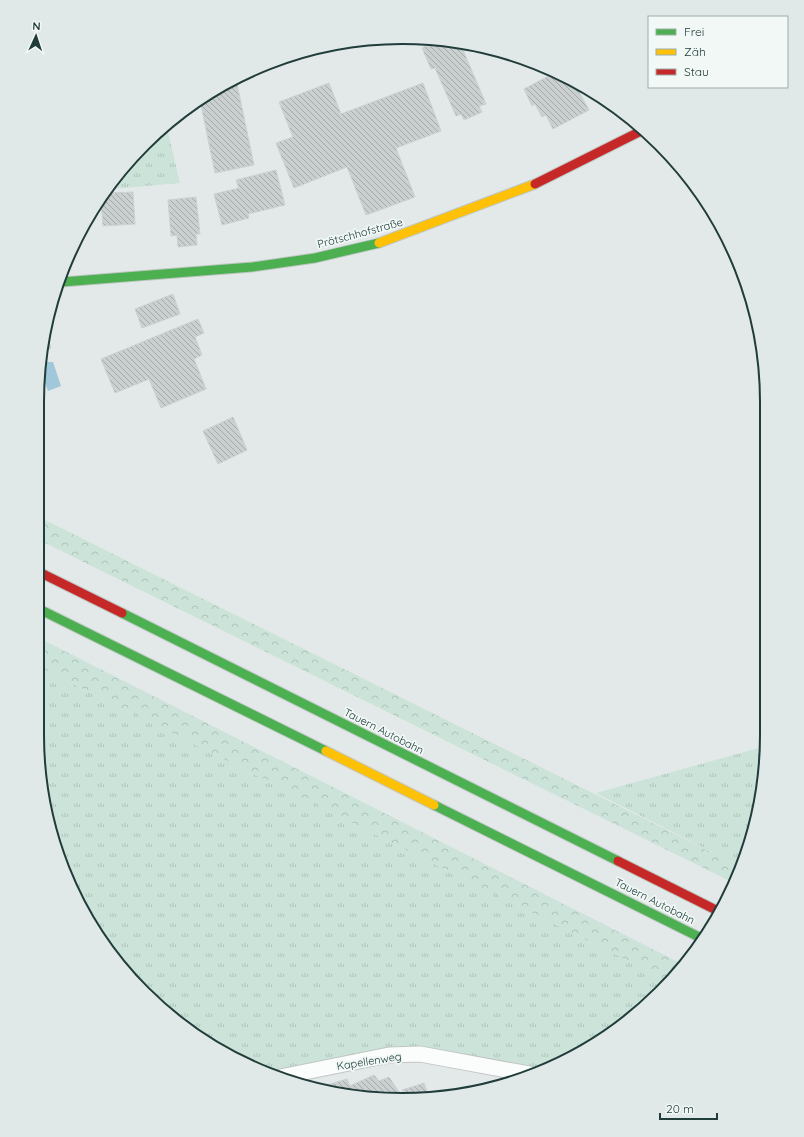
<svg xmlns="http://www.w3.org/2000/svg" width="804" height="1137" viewBox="0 0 804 1137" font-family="Quicksand,sans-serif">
<defs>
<pattern id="grass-tufts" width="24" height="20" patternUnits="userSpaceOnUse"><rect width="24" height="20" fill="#cbe3d8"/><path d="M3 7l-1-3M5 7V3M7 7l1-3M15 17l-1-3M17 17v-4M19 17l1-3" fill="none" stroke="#aec4ba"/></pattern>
<pattern id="forest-crowns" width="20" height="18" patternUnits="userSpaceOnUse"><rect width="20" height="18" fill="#cbe3d8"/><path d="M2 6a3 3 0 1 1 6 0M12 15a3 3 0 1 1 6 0" fill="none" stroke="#aec4ba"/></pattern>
<pattern id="building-back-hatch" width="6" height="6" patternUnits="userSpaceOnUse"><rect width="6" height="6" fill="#cad0cf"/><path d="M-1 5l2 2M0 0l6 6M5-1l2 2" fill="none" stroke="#a4aaa9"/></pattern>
</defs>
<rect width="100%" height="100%" fill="#e3e9e8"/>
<g fill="url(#grass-tufts)">
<path d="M166,124l14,59 -69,6 50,-61z"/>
<path d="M37,666l632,315 -26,28 -80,53 -20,7 -111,-20 -48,4 -115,21 -7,-2 -100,-62 -64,-72 -48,-108 -13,-95z"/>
<path d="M766,746c0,41 -11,83 -25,121l-145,-74z"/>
</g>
<g fill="url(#forest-crowns)">
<path d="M37,504l6,15 698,348 -7,16 -697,-344z"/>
<path d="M37,637l647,328 -15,16 -632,-315z"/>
</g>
<path fill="#a1c7da" d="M44,362h9l8,24 -13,5 -8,-21 1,-6z"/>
<g fill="url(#building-back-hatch)" stroke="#cbd2d1">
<path d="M440,40l20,3 26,61 -7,2 3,6 -18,8 -3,-6 -5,2 -21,-48 -4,1 -9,-21z"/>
<path d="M556,72l17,9 16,29 -36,19 -7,-14 -4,2 -7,-13 -3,2 -8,-17z"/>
<path d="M236,79l18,86 -39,8 -14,-68 -10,1 28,-20z"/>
<path d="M329,83l12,31 82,-31 18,48 -45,17 19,49 -49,18 -19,-48 -53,21 -18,-45 17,-6 -14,-35z"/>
<path d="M276,170l9,35 -37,9 1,4 -27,7 -8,-31 25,-6 -3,-8z"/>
<path d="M133,192l2,32 -32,2 -2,-25 6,-8z"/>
<path d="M196,197l4,37h-4l1,11 -19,2 -1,-12 -6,1 -3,-36z"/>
<path d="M173,294l7,20 -38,14 -7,-19z"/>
<path d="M198,319l6,14 -9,4 7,18 -8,4 12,30 -45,19 -12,-29 -34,14 -14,-34z"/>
<path d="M45,329l6,19 -9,3 2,-20z"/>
<path d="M233,417l14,33 -29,14 -15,-33z"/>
<path d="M374,1075l5,6 10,-4 12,18 -46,2 -30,-8 -1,-3 23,-7 3,7z"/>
<path d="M424,1083l4,11 -24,1 -2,-5z"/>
</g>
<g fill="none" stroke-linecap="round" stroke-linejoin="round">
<g stroke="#c0c6c5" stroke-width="17">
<path id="street" d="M280,1077l109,-22 31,-1 109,20"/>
</g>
<g stroke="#bec7c5" stroke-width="11">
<g id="fast">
<path d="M62,282l190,-15 63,-9 64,-15"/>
<path d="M37,608l289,143"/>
<path d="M122,613l496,248"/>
<path d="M434,805l269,134"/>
</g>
</g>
<g stroke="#bec7c5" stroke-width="11">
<g id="slow">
<path d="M379,243l156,-59"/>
<path d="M326,751l108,54"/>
</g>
</g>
<g stroke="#bec7c5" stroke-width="11">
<g id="jam">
<path d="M535,184l108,-54"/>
<path d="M37,571l85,42"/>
<path d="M618,861l102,51"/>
</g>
</g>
<use href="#street" stroke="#fbfcfc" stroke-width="15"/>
<use href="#fast" stroke="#4caf50" stroke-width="9"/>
<use href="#slow" stroke="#ffc107" stroke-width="9"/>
<use href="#jam" stroke="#c62828" stroke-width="9"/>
</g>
<g text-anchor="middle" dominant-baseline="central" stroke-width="3.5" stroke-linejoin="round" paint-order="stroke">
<g font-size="11" fill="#203d3b" stroke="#f1f8f6">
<text transform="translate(360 233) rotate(-15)">Prötschhofstraße</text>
<text transform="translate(384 731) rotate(27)">Tauern Autobahn</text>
<text transform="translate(655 901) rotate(27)">Tauern Autobahn</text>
<text transform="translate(369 1061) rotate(-9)">Kapellenweg</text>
</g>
</g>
<path d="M0 0H804V1137H0ZM402 44H402A358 358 0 0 1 760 402V735A358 358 0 0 1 402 1093H402A358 358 0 0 1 44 735V402A358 358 0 0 1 402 44Z" fill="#e0e9e7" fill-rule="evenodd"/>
<path fill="none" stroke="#203d3b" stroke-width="2" d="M402 44H402A358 358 0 0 1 760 402V735A358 358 0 0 1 402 1093H402A358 358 0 0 1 44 735V402A358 358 0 0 1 402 44Z"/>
<rect x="648" y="16" width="140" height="72" fill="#f1f8f6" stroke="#9dadab"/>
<rect x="656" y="29" width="20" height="6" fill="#4caf50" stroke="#9dadab"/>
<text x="684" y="36" font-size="12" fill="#203d3b">Frei</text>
<rect x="656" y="49" width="20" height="6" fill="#ffc107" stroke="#9dadab"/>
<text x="684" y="56" font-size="12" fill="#203d3b">Zäh</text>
<rect x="656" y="69" width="20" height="6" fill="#c62828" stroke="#9dadab"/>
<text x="684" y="76" font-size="12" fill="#203d3b">Stau</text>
<g transform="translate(36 36) rotate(3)" stroke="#f1f8f6" stroke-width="3" paint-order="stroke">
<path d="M0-3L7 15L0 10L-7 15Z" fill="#203d3b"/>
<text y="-6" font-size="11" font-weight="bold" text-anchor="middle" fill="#203d3b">N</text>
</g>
<path d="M660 1113v6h57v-6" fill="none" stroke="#203d3b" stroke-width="2"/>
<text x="666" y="1113" font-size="12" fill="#203d3b" stroke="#f1f8f6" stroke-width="3" paint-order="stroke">20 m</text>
</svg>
